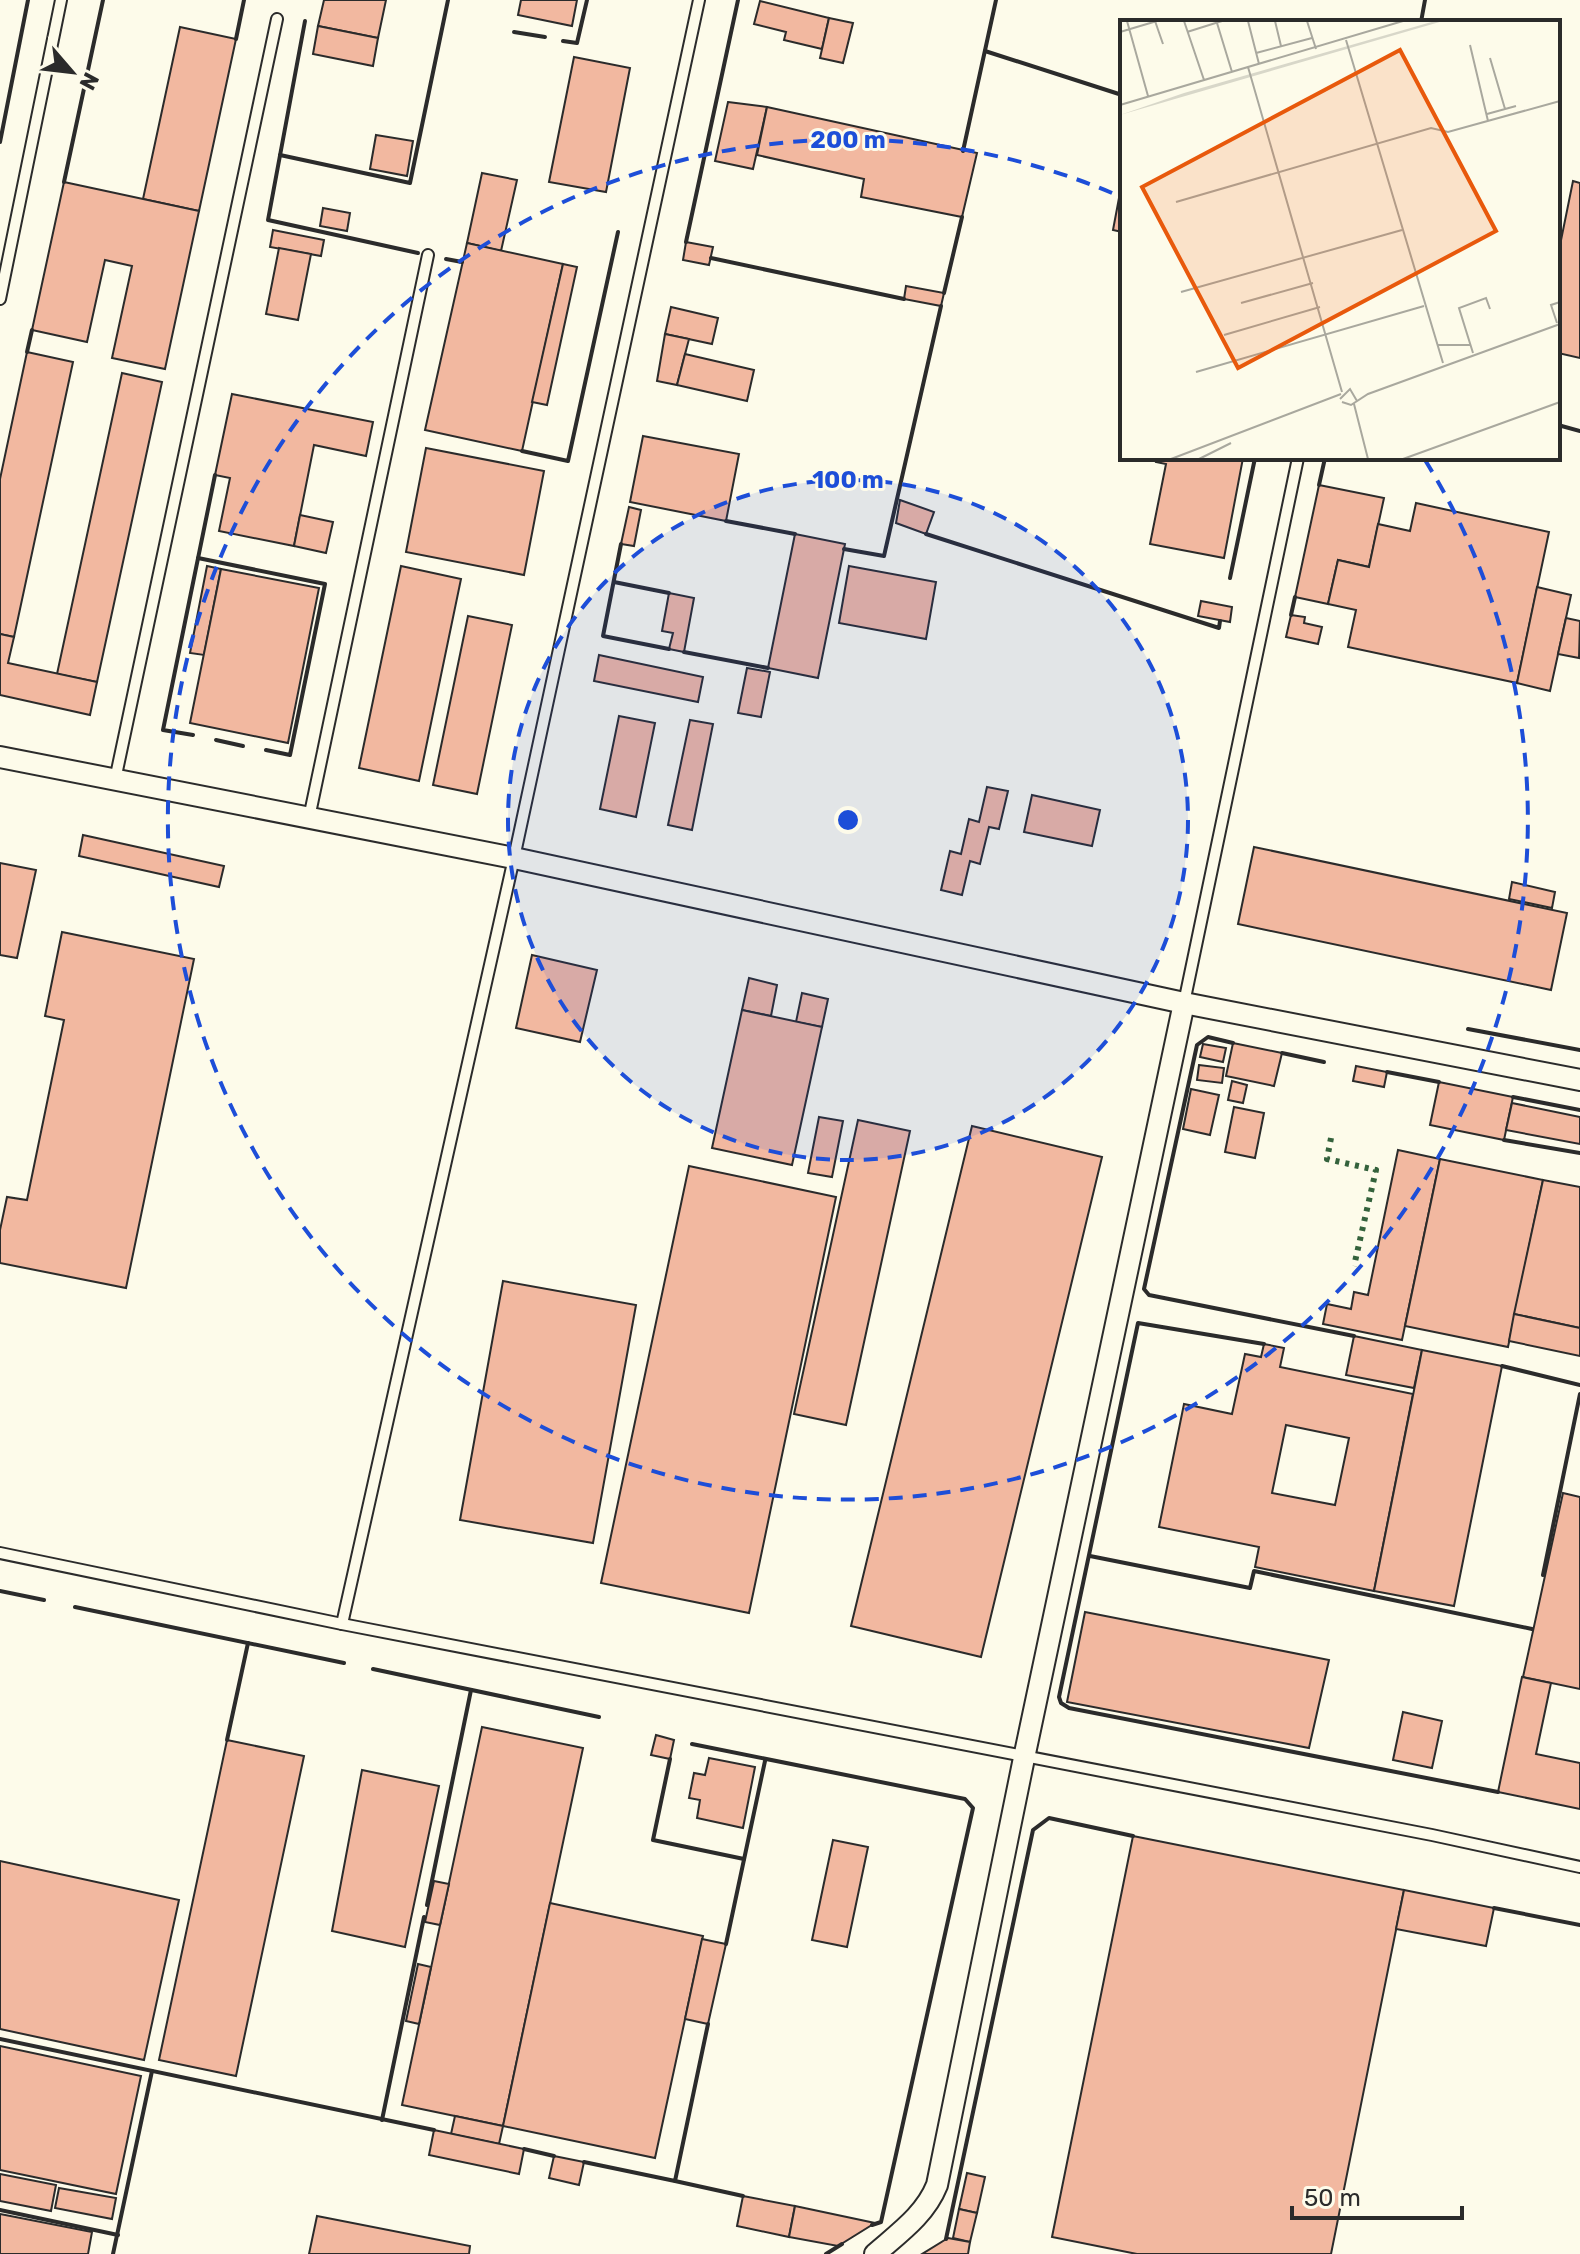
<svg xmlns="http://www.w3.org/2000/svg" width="1580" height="2254" viewBox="0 0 1580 2254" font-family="Rubik,sans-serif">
<rect width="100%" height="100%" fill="#fdfbea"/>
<g fill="#f2b8a0" stroke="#2b2b2b" stroke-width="2" fill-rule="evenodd">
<path d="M324,0h62l-8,38 -60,-12z"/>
<path d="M521,0h56l-5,26 -54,-11z"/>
<path d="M760,1l69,17 -7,31 -38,-9 2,-8 -32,-8z"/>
<path d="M829,18l24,5 -10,40 -23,-5z"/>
<path d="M318,26l60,12 -5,28 -60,-12z"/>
<path d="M180,27l56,12 -37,172 -56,-12z"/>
<path d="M574,57l56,11 -24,124 -57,-10z"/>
<path d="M728,102l39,5 -14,62 -38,-8z"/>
<path d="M767,107l210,46 -15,64 -101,-20 3,-18 -107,-24z"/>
<path d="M376,135l37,6 -6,35 -37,-7z"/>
<path d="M482,173l35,7 -16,71 -34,-8z"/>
<path d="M1573,181l7,2v175l-22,-5v-98z"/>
<path d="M64,182l135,29 -34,158 -53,-11 20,-92 -27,-6 -18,82 -55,-12z"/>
<path d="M1122,182v50l-9,-2z"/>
<path d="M323,208l27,5 -3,18 -27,-5z"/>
<path d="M273,230l51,10 -3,16 -51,-9z"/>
<path d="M686,242l27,5 -4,18 -26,-5z"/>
<path d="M467,243l96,21 -41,187 -97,-21z"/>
<path d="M279,248l32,6 -13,66 -32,-6z"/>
<path d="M563,264l14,3 -30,138 -15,-3z"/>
<path d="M906,286l38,7 -3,13 -37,-7z"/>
<path d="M671,307l47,11 -6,26 -47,-10z"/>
<path d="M665,334l24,5 -12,46 -20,-4z"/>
<path d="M27,352l46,10 -59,275 -14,-3v-155z"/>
<path d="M685,354l69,16 -7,31 -70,-16z"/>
<path d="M122,373l40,9 -65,300 -40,-8z"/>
<path d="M232,394l141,28 -7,34 -52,-11 -20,101 -75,-15 11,-53 -15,-3z"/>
<path d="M643,436l96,18 -13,67 -96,-19z"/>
<path d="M426,448l118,23 -20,104 -118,-23z"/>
<path d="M1157,458h86l-19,100 -74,-14 16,-80 -10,-2z"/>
<path d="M1319,485l65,13 -15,69 -31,-7 -10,44 -33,-7z"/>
<path d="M900,500l34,12 -8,22 -30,-11z"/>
<path d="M1416,503l133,29 -32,151 -169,-36 8,-37 -28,-6 10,-44 31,7 9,-43 32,7z"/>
<path d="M629,507l12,3 -7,36 -13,-2z"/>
<path d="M300,515l33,7 -7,31 -32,-7z"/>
<path d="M795,534l50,10 -27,134 -50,-10z"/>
<path d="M207,566l14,3 -17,86 -14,-2z"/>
<path d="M401,566l60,13 -42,202 -60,-13z"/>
<path d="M849,566l87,16 -10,57 -87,-16z"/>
<path d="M221,569l98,19 -31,155 -98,-20z"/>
<path d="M1537,587l34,8 -21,96 -33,-8z"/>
<path d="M669,593l25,5 -10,54 -15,-3 4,-16 -11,-2z"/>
<path d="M1201,601l31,6 -2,15 -32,-6z"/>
<path d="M1291,615l14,2 -1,6 18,4 -4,17 -32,-7z"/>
<path d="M468,616l44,9 -35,169 -44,-9z"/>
<path d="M1566,618l14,3 -1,37 -21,-4z"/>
<path d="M0,634l14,3 -6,26 89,19 -7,33 -90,-20z"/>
<path d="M599,655l104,22 -5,25 -104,-21z"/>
<path d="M747,668l23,4 -9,45 -23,-4z"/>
<path d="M619,716l36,7 -19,94 -36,-8z"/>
<path d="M690,720l23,4 -21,106 -24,-5z"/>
<path d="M987,787l21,4 -9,38 -10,-2 -9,37 -10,-3 -8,34 -21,-5 9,-39 11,3 8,-35 10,3z"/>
<path d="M1032,795l68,15 -8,36 -68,-14z"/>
<path d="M83,835l141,31 -5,21 -140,-31z"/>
<path d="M1254,847l313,66 -16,77 -313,-66z"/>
<path d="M0,863l36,7 -19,88 -17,-3z"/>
<path d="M1512,882l43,10 -3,16 -43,-9z"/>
<path d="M62,932l132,27 -68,329 -126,-25v-33l7,-33 20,3 37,-180 -19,-4z"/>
<path d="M532,955l65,15 -17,72 -64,-14z"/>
<path d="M749,978l28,7 -6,31 -29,-6z"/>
<path d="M802,993l26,6 -6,28 -26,-5z"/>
<path d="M742,1010l80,17 -30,138 -80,-17z"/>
<path d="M1233,1043l49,10 -8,33 -48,-10z"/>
<path d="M1203,1044l23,4 -3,14 -23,-5z"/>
<path d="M1199,1065l25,3 -2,15 -25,-3z"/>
<path d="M1356,1066l31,6 -3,15 -31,-6z"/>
<path d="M1232,1081l15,4 -4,18 -15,-3z"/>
<path d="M1439,1082l74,15 -9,43 -74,-15z"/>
<path d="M1191,1089l28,6 -9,40 -27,-6z"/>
<path d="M1512,1103l68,14v27l-74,-14z"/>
<path d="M1234,1107l30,6 -9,45 -30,-6z"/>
<path d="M819,1117l24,4 -11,56 -24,-4z"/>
<path d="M858,1120l52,11 -64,294 -52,-11z"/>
<path d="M972,1126l130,31 -121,500 -130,-31z"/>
<path d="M1398,1150l42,9 -38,181 -79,-16 4,-20 24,5 3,-17 14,3z"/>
<path d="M1440,1159l103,21 -35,167 -103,-21z"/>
<path d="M689,1166l147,31 -87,416 -148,-30z"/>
<path d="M1543,1180l37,7v141l-66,-14z"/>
<path d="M503,1281l133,24 -43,238 -133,-23z"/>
<path d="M1514,1314l66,14v28l-71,-15z"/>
<path d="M1354,1336l68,14 -8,38 -68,-13z"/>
<path d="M1264,1344l20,4 -4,19 133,27 -39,197 -119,-24 4,-20 -100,-20 25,-123 48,10 13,-60 16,3zM1286,1425l63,13 -14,67 -63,-12z"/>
<path d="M1422,1350l80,16 -48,240 -80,-15z"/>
<path d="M1563,1493l17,4v192l-57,-12z"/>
<path d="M1085,1612l244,48 -20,88 -242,-46z"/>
<path d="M1522,1677l29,6 -15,71 44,9v46l-82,-17z"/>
<path d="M1403,1712l39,9 -10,47 -39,-8z"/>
<path d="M482,1727l101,21 -80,378 -101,-21z"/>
<path d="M656,1735l18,5 -4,19 -19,-4z"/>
<path d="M227,1740l77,16 -68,320 -77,-16z"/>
<path d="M709,1758l46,9 -12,61 -46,-10 3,-18 -11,-2 5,-25 11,2z"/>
<path d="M362,1770l77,16 -34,161 -73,-16z"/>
<path d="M1133,1836l271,54 -73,364h-194l-85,-17z"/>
<path d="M833,1840l35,7 -21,100 -35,-7z"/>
<path d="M0,1861l179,39 -35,160 -144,-31z"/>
<path d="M434,1881l15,3 -9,41 -15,-3z"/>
<path d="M1404,1890l90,18 -8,38 -90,-17z"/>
<path d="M550,1903l153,33 -48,222 -152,-32z"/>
<path d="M702,1939l24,5 -18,80 -23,-5z"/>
<path d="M418,1964l13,3 -12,57 -13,-3z"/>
<path d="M0,2046l141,30 -25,118 -116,-24z"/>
<path d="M455,2116l48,10 -4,18 -48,-10z"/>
<path d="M434,2130l90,19 -5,25 -90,-19z"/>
<path d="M554,2156l30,6 -5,23 -30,-7z"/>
<path d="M967,2173l18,4 -8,36 -18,-4z"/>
<path d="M0,2174l56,11 -5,26 -51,-10z"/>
<path d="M59,2188l57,10 -4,21 -57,-11z"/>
<path d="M743,2196l52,10 -6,31 -52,-11z"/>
<path d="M795,2206l80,17 -37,23 -49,-9z"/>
<path d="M959,2209l18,4 -7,29 -17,-4z"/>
<path d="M0,2214l92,18 -4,22h-88z"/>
<path d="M317,2216l153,30 -1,8h-160z"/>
<path d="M948,2238l22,4 -2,12h-46z"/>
</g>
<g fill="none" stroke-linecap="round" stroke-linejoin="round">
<g stroke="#2b2b2b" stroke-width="14">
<g id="service">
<path d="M0,299l61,-299"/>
<path d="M115,780l162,-761"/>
<path d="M309,818l119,-563"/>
<path d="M1184,1003l114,-545"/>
<path d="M0,1553l342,71 1090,211 148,32"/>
<path d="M342,1624l172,-766 185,-858"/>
</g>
</g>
<g stroke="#2b2b2b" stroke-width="24">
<g id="minor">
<path d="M0,757l514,101 670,145 396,77"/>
<path d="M875,2254c24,-21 50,-39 62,-69l87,-427 160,-755"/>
</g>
</g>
<use href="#service" stroke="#fdfbea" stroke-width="10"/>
<use href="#minor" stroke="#fdfbea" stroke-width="20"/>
<path stroke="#34623c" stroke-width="6" stroke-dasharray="4 6" stroke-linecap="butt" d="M1331,1138l-4,21 49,11 -22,96"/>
<g stroke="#2b2b2b" stroke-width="4">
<path d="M305,21l-37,199 150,33"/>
<path d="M1421,22l4,-22"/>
<path d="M514,32l31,5"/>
<path d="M236,39l8,-39"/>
<path d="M563,41l14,2 10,-43"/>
<path d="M985,51l137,44"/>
<path d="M0,142l28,-142"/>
<path d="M963,151l33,-151"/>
<path d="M280,155l130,28 38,-183"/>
<path d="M64,182l39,-182"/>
<path d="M686,242l52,-242"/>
<path d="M711,258l193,41"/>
<path d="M446,259l16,3"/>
<path d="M944,293l18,-76"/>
<path d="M27,352l5,-22"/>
<path d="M1558,425l22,6"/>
<path d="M522,451l46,10 50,-229"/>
<path d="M1319,485l6,-27"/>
<path d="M726,521l69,13"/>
<path d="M926,534l293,94 1,-7"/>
<path d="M621,544l-18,92 66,13"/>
<path d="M844,549l40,7 57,-250"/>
<path d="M198,558l127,26 -35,171 -24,-5"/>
<path d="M1230,578l25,-120"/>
<path d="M614,582l55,11"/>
<path d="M1291,615l4,-18"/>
<path d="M684,652l84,16"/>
<path d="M193,735l-30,-5 52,-255"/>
<path d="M216,740l27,6"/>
<path d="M1468,1029l112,21"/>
<path d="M1233,1043l-25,-6 -11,8 -53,244 5,6 205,41"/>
<path d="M1282,1053l42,9"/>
<path d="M1387,1072l52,10"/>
<path d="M1513,1097l67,13"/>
<path d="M1504,1140l76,13"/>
<path d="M1264,1344l-126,-21 -79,374 2,6 8,5 429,84"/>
<path d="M1502,1366l78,19"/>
<path d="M1090,1556l160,32 4,-17 278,58"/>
<path d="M1543,1575l37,-181"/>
<path d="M0,1591l44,9"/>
<path d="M75,1607l269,56"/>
<path d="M373,1669l226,48"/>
<path d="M227,1740l21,-97"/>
<path d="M692,1744l273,55 8,9 -92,414 -9,3"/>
<path d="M670,1759l-17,81 91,19"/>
<path d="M427,1905l44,-215"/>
<path d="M1494,1908l86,17"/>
<path d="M726,1944l39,-183"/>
<path d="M0,2039l434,91"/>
<path d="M382,2120l42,-203"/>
<path d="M524,2149l30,7"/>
<path d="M584,2162l91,19 33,-157"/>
<path d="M675,2181l68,15"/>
<path d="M0,2210l118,25"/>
<path d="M946,2239l87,-409 16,-12 84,18"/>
<path d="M113,2254l39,-183"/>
<path d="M826,2254l16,-10"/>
</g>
</g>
<circle cx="848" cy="820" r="340" fill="#1d4ed8" fill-opacity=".12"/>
<g fill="none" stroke="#1d4ed8" stroke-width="4" stroke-dasharray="14 10">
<circle cx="848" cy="820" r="340"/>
<path d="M1425 460A680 680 0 1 1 1119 196"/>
</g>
<g transform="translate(1120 20)">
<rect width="440" height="440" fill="#fdfbea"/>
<path d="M315,1h8l-323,94 64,-22z" fill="#d8d7c9"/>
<path fill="none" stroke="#a9a89e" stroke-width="2" d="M7,1l21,75M35,1l8,23M64,1l20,59M128,1l11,43M155,1l6,25M187,1l9,28M97,3l15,49M0,12l37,-11M67,12l35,-11M226,20l97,323M350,25l18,76M136,33l56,-15M370,38l15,51M128,47l94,325M0,85l283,-84M367,94l29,-8M56,182l255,-74 17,4 112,-31M61,272l221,-62M121,283l72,-20M437,303l-6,-18 9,-3M104,315l96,-28M318,325h32M353,333l-14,-45 27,-10 4,11M76,352l228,-66M220,379l10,-10 7,12M222,382l9,3 17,-11 192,-70M234,384l14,55M51,439l170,-65M79,439l32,-16M283,439l157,-57"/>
<path fill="#e8590c" fill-opacity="0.15" stroke="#e8590c" stroke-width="4" d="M280,30l96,181 -258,137 -96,-181z"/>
<rect width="440" height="440" fill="none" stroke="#2b2b2b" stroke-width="4"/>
</g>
<circle cx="848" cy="820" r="12" fill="#1d4ed8" stroke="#fdfbea" stroke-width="4"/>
<g font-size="24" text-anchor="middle" font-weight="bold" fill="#1d4ed8" stroke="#fdfbea" stroke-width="6" stroke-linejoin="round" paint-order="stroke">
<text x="848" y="148">200 m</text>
<text x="848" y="488">100 m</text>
</g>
<g transform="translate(72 72) rotate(118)" stroke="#fdfbea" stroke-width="6" paint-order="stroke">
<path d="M0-6L14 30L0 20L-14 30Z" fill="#2b2b2b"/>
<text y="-12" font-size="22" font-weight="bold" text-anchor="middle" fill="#2b2b2b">N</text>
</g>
<path d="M1292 2206v12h170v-12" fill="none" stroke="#2b2b2b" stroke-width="4"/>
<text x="1304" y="2206" font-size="24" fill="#2b2b2b" stroke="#fdfbea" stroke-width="6" paint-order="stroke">50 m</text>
</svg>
